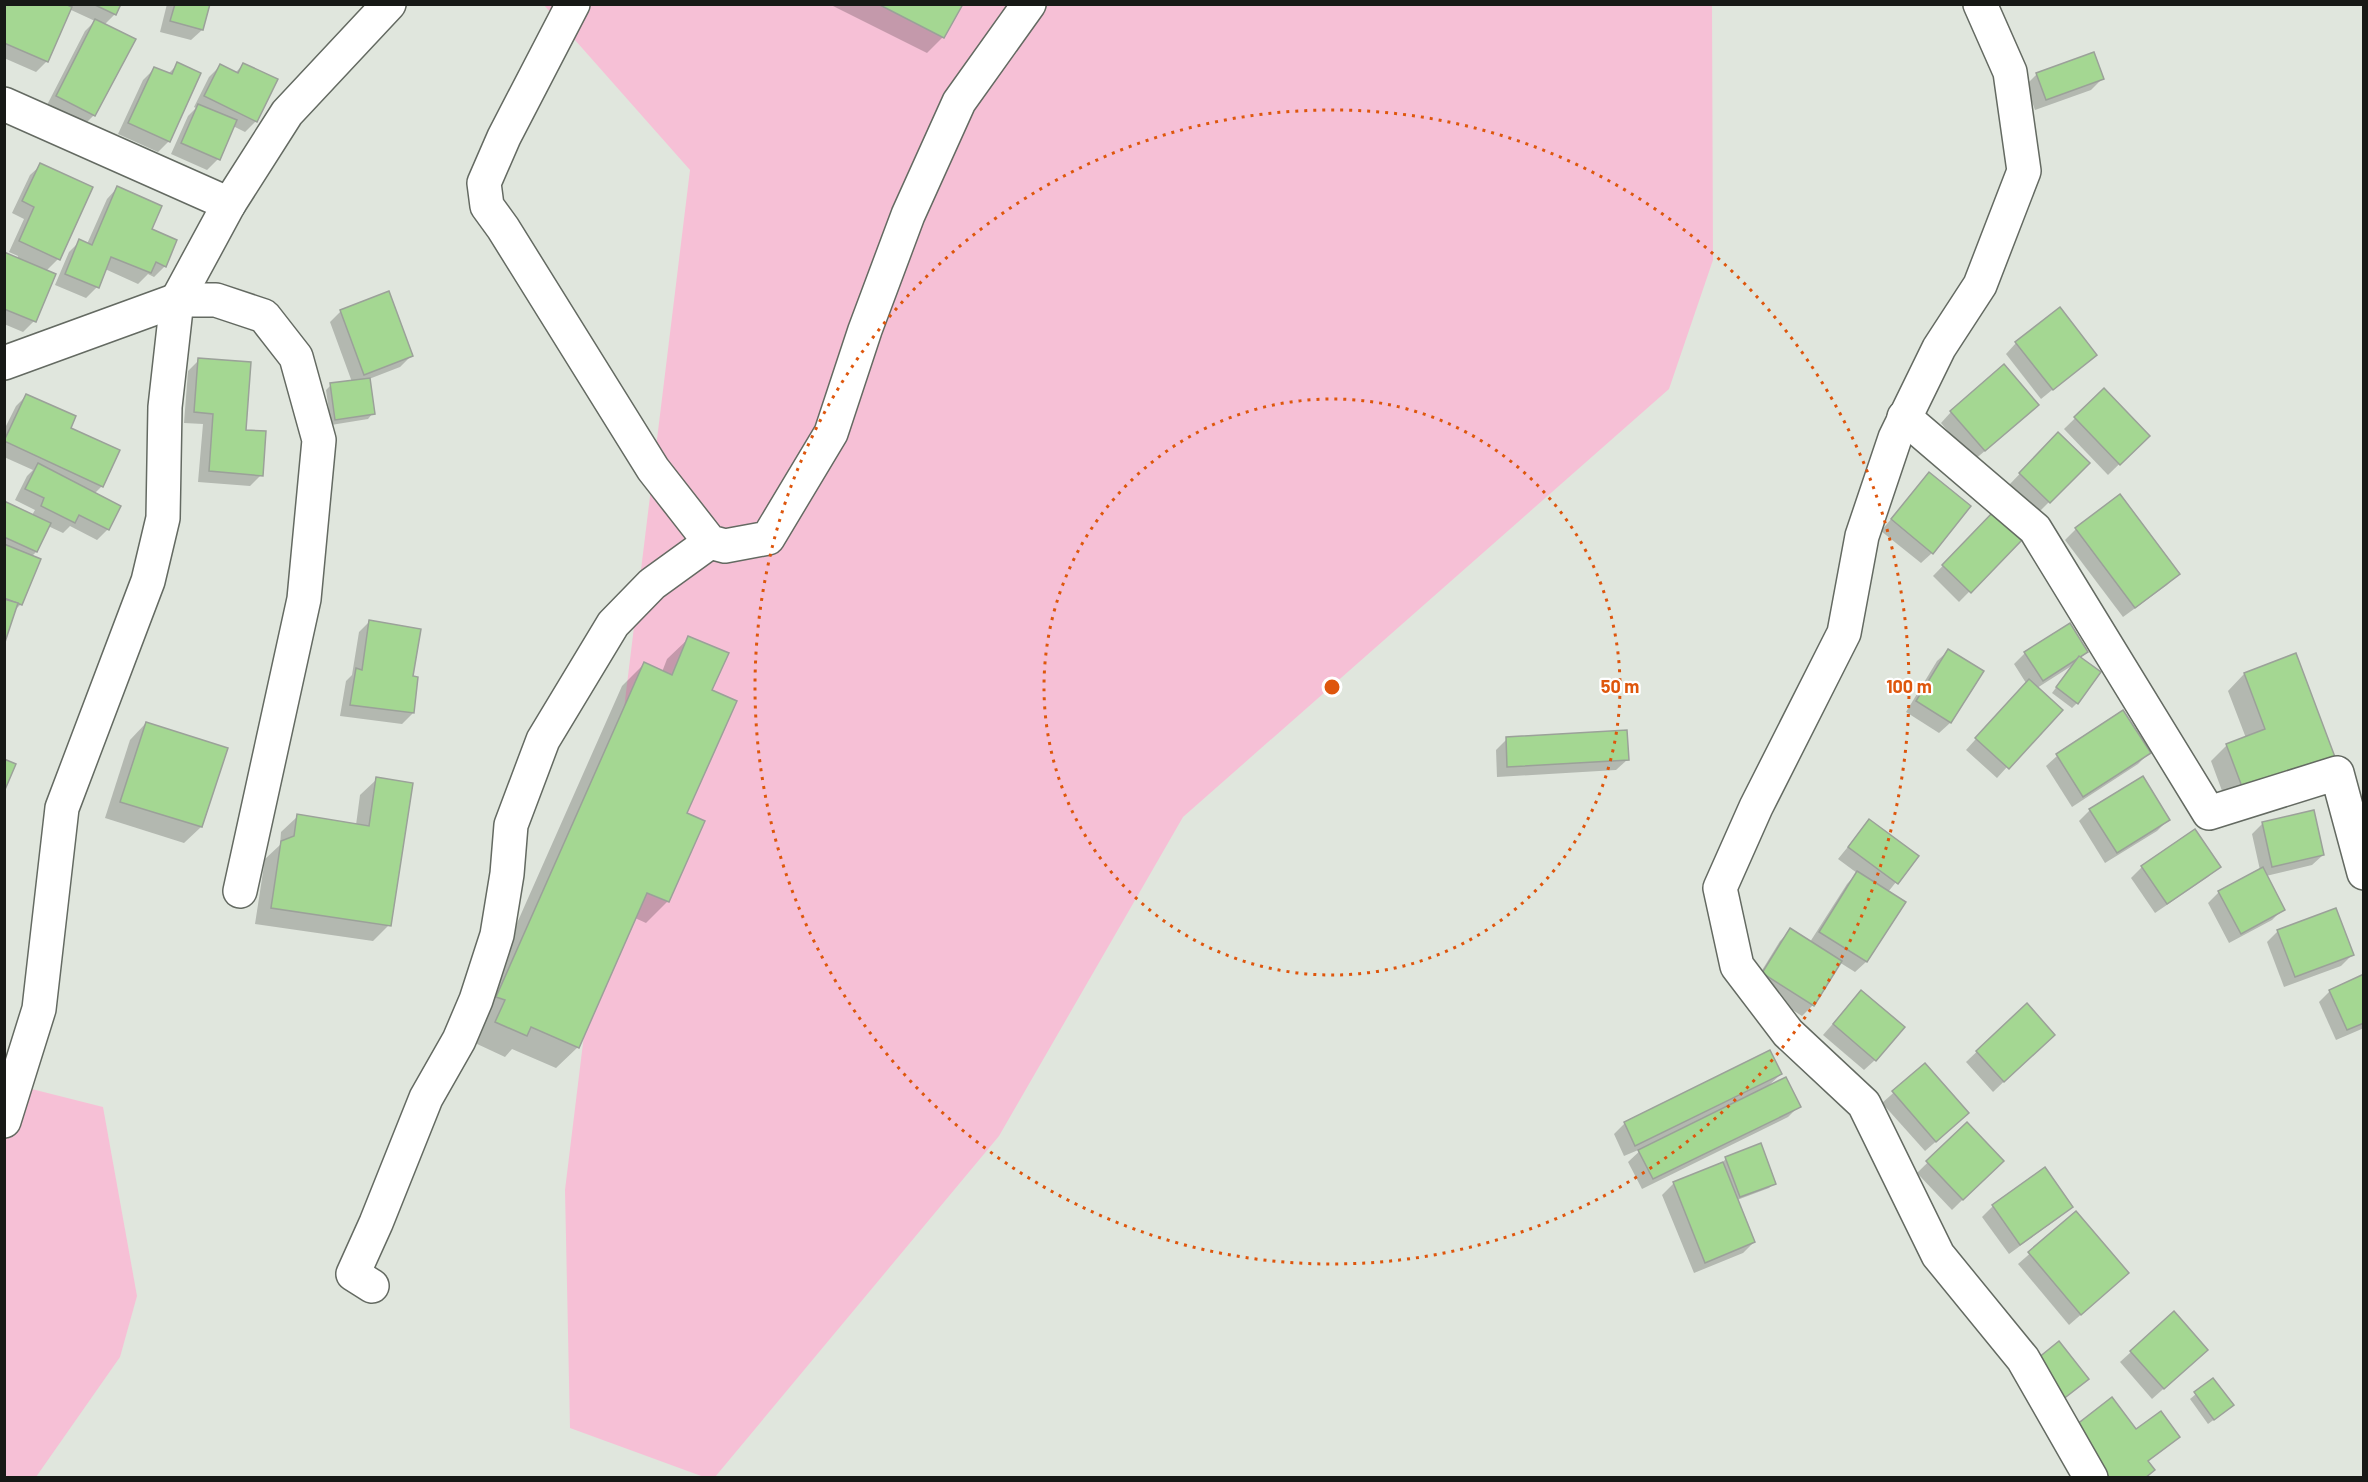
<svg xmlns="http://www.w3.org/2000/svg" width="2368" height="1482" viewBox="0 0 2368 1482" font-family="Barlow,sans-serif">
<rect width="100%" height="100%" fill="#e0e6dd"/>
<g fill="#f6c0d6">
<path d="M544,5h1168l1,255 -44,129 -486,428 -184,319 -284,341h-11l-134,-49 -5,-238 125,-1020z"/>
<path d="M4,1082l99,25 34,189 -17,61 -84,120h-31z"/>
</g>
<g fill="#0003">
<path d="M4,4h116l-5,10 -11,11 -10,90 -11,11 -37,-19 39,-76 10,-10 -26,-12 -22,52 -11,11 -32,-14z"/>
<path d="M167,4h42l-7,26 -11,10 -31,-8z"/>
<path d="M829,4h132l-18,33 -16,16z"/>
<path d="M178,64l-9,77 -11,11 -40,-18 25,-54 11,-11 14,5z"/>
<path d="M243,65l13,56 -11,11 -12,-6 -15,33 -11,11 -36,-16 17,-38 8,-8 -2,-1 15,-30 11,-11 15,7z"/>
<path d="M2037,74l65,5 -11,11 -56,20 -9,-25z"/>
<path d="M41,165l17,94 -12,12 -12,50 -11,11 -19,-8v-71l13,6 1,-3 -9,-4 15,-33 -12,-6 18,-38z"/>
<path d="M117,188l33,42 15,36 -11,11 -6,-3 -10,10 -33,-15 -8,18 -11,11 -31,-13 14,-33 11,-11 7,3 20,-45z"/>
<path d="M341,311l70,45 -11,11 -31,12 4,34 -5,6 -37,6 -5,-35 5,-5 21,-3 -22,-60z"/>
<path d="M2016,343l79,12 -54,44 -35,-45z"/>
<path d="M199,360l45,71 17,44 -11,11 -52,-4 5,-58 -19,-1 4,-52z"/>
<path d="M2104,390l44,46 -40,39 -44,-46z"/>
<path d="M27,395l42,33 33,58 -8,8 25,13 -11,22 -11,11 -27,-14 -7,7 -15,-7 -12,26 -5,5 -10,47 -8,8 -9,28v-137l28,12 3,-5 -20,-10 12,-24 6,-6 -29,-13v-27l12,-24z"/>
<path d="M1951,412l75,4 -53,45 -32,-38z"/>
<path d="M2058,434l30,29 -50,50 -29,-28z"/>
<path d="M1929,474l3,79 -11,10 -40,-32z"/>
<path d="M1993,514l27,26 -61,62 -26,-26z"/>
<path d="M2076,529l102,45 -11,11 -44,32 -58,-77z"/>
<path d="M370,621l43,92 -11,11 -62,-8 6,-35 6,-6 7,-43z"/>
<path d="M689,638l-4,176 18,8 -36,80 -21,21 -11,-5 -57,129 -22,21 -44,-19 -7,8 -30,-14v-25l147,-332 22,-22 18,8 5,-13z"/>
<path d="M1948,651l34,21 -32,51 -11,10 -33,-21 31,-51z"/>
<path d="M2086,652l-6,6 -3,45 -5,5 -20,-15 21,-28 -36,23 -30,79 -10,11 -31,-28 60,-67 -12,-19 11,-11z"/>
<path d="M2295,654l39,103 -106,50 -17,-46 16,-16 19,-7 -18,-47 16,-17z"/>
<path d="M2123,712l26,41 -11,11 -66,43 -26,-41 11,-10z"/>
<path d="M146,723l80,26 -25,78 -17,16 -79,-25 25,-78z"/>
<path d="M1507,739l120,21 -11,10 -119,7 -1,-27z"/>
<path d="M377,779l12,146 -16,16 -118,-17 10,-65 15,-14 1,-13 17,-16 58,9 4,-30z"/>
<path d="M2090,810l78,10 -11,11 -52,32 -26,-42z"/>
<path d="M1869,821l48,35 -29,36 -22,70 -11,10 -16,-10 -26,43 -11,11 -49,-31 27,-44 11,-11 19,12 37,-58 10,-11 -19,-14z"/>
<path d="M2263,823l60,32 -11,10 -46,11 17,33 -11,11 -43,23 -21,-40 11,-11 41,-22 -8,-36z"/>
<path d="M2142,867h77l-11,10 -53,36 -24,-35z"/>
<path d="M2278,931l74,24 -11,11 -57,21 -17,-45z"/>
<path d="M2364,976v52l-28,12 -17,-38 11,-11z"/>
<path d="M1851,1003l24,57 -11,10 -41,-35z"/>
<path d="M2026,1005l16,40 -49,47 -27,-30z"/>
<path d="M1925,1065l31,59 -31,27 -43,-48z"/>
<path d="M1781,1074l-15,14 33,18 -11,11 -146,72 -14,-27 15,-14 -19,8 -10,-22 11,-11z"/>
<path d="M1967,1124l35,37 -50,49 -35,-37z"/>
<path d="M1726,1158l48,25 -5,5 -32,12 17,42 -11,11 -49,20 -32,-78 11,-11 49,-20z"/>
<path d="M2045,1169l26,38 -11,10 -51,37 -27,-37 11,-11z"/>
<path d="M2076,1213l40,71 -47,41 -51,-61z"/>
<path d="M2131,1352l65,8 -44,39 -32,-37z"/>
<path d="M2213,1380l14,30 -19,14 -18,-25z"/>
</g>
<g fill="#a4d792" stroke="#9ba199" stroke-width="1.5">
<path d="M4,4h61l7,3 -24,55 -44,-19z"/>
<path d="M93,4h28l-5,11z"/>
<path d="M175,4h35l-7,26 -33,-9z"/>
<path d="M878,4h85l-19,34z"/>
<path d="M95,19l41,20 -41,77 -39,-20z"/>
<path d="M2094,52l10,27 -58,21 -10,-27z"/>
<path d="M177,62l24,11 -31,69 -42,-19 26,-56 18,7z"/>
<path d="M243,63l35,16 -21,43 -53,-26 16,-32 18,9z"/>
<path d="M198,104l39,16 -17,40 -39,-17z"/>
<path d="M40,163l53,24 -33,73 -41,-19 15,-34 -12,-6z"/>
<path d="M117,186l45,20 -10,23 25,11 -11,27 -10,-5 -5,11 -40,-16 -12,31 -34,-14 14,-35 13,6z"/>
<path d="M4,252l52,22 -20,48 -32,-13z"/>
<path d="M389,291l24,65 -49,19 -24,-65z"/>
<path d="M2060,307l37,48 -44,35 -38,-48z"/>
<path d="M198,358l53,4 -5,68 20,1 -3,45 -54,-5 4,-57 -19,-2z"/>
<path d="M2004,364l35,41 -54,46 -35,-40z"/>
<path d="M370,378l5,36 -40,6 -5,-37z"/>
<path d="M2104,388l46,48 -30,29 -46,-48z"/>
<path d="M26,394l50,22 -5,12 49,22 -17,37 -99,-46z"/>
<path d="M2058,432l32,31 -40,40 -31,-30z"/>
<path d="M38,463l83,43 -12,24 -30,-15 -4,8 -34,-17 3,-8 -19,-9z"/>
<path d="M1929,472l42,34 -38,48 -42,-35z"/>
<path d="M2120,494l60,80 -45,34 -60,-80z"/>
<path d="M4,501l47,22 -14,29 -33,-15z"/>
<path d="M1993,512l29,28 -51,53 -29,-28z"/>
<path d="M4,544l37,15 -19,46 -18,-7z"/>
<path d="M4,599l14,4 -13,39 -1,-1z"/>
<path d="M369,620l52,9 -8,47 5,1 -4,36 -64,-8 6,-37 6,2z"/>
<path d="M2070,623l18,29 -45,29 -19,-29z"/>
<path d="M688,636l41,17 -17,37 25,11 -50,112 18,8 -36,81 -22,-9 -68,155 -48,-21 -4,9 -32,-14 10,-22 -9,-3 148,-335 28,13z"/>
<path d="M1948,649l36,22 -33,52 -35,-22z"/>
<path d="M2296,653l39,104 -91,35 -18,-48 39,-15 -21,-56z"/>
<path d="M2079,656l22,16 -23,32 -22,-17z"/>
<path d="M2029,679l34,31 -54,59 -34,-31z"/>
<path d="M2123,710l28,43 -68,44 -27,-43z"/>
<path d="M146,722l82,26 -26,79 -82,-25z"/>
<path d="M1627,730l2,30 -122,7 -1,-30z"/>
<path d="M4,759l12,5 -12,28z"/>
<path d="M2143,776l27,44 -53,33 -28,-44z"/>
<path d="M376,777l37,6 -22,143 -120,-18 10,-67 13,-5 3,-22 72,12z"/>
<path d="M2314,810l10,45 -52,12 -10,-45z"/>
<path d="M1869,819l50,37 -21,28 -50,-37z"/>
<path d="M2195,829l26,38 -54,37 -26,-38z"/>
<path d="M2263,867l22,43 -44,24 -23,-43z"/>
<path d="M1857,871l49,31 -39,60 -48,-30z"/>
<path d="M2336,908l18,47 -59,22 -18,-47z"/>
<path d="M1790,928l52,33 -28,45 -52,-33z"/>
<path d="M2364,974v49l-17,7 -18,-40z"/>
<path d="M1861,990l44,37 -29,34 -43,-37z"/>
<path d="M2027,1003l28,32 -51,47 -28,-31z"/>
<path d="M1770,1050l12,24 -147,72 -11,-24z"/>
<path d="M1925,1063l44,50 -33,29 -44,-51z"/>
<path d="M1786,1077l15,30 -148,72 -15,-29z"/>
<path d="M1967,1122l37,39 -41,39 -37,-39z"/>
<path d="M1761,1143l15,41 -36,13 -15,-40z"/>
<path d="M1723,1162l32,80 -50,21 -32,-81z"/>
<path d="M2045,1167l28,40 -53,38 -28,-40z"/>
<path d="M2076,1211l53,62 -48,42 -53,-63z"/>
<path d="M2174,1311l34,39 -44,39 -34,-38z"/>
<path d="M2059,1341l30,38 -27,21 -30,-37z"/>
<path d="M2213,1378l21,27 -20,15 -20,-28z"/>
<path d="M2112,1397l24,32 25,-18 19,26 -32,24 7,9 -10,8h-38l-36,-49z"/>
</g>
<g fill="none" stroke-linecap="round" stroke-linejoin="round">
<g stroke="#646a62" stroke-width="36">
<g id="minor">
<path d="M573,4l-69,133 -20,46 3,23 16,22 150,241 57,73 15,4 43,-8 63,-105 34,-103 43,-115 51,-113 70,-98"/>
<path d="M1980,4l30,68 14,99 -44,114 -41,63 -44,90 -33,98 -18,97 -88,174 -36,81 17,78 51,67 76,71 74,151 85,104 68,119"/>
<path d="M4,363l173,-63h39l48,16 32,41 23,83 -15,159 -64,292"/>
<path d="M1904,417l131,112 174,284 128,-40 27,100"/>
<path d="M372,1286l-19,-12 23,-51 50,-125 33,-58 17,-40 21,-65 10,-61 4,-49 32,-85 70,-116 39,-40 58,-42"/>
</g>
</g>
<g stroke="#646a62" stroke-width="36">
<g id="tertiary">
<path d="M4,104l225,100"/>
<path d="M4,1121l35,-112 23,-201 86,-227 15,-63 2,-111 12,-107 52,-96 58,-91 102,-109"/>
</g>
</g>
<use href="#minor" stroke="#fff" stroke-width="33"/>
<use href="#tertiary" stroke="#fff" stroke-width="33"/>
</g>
<g fill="none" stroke="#de560c" stroke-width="3" stroke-dasharray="3 6">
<circle cx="1332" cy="687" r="288"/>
<circle cx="1332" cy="687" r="577"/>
</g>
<circle cx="1332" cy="687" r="9" fill="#de560c" stroke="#fff" stroke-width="3"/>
<g font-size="18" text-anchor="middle" font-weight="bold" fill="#de560c" stroke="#fff" stroke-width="4.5" stroke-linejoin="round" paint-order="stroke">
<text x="1620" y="693">50 m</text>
<text x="1909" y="693">100 m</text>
</g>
<rect width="2368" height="1482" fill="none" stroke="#171916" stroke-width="12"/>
</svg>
